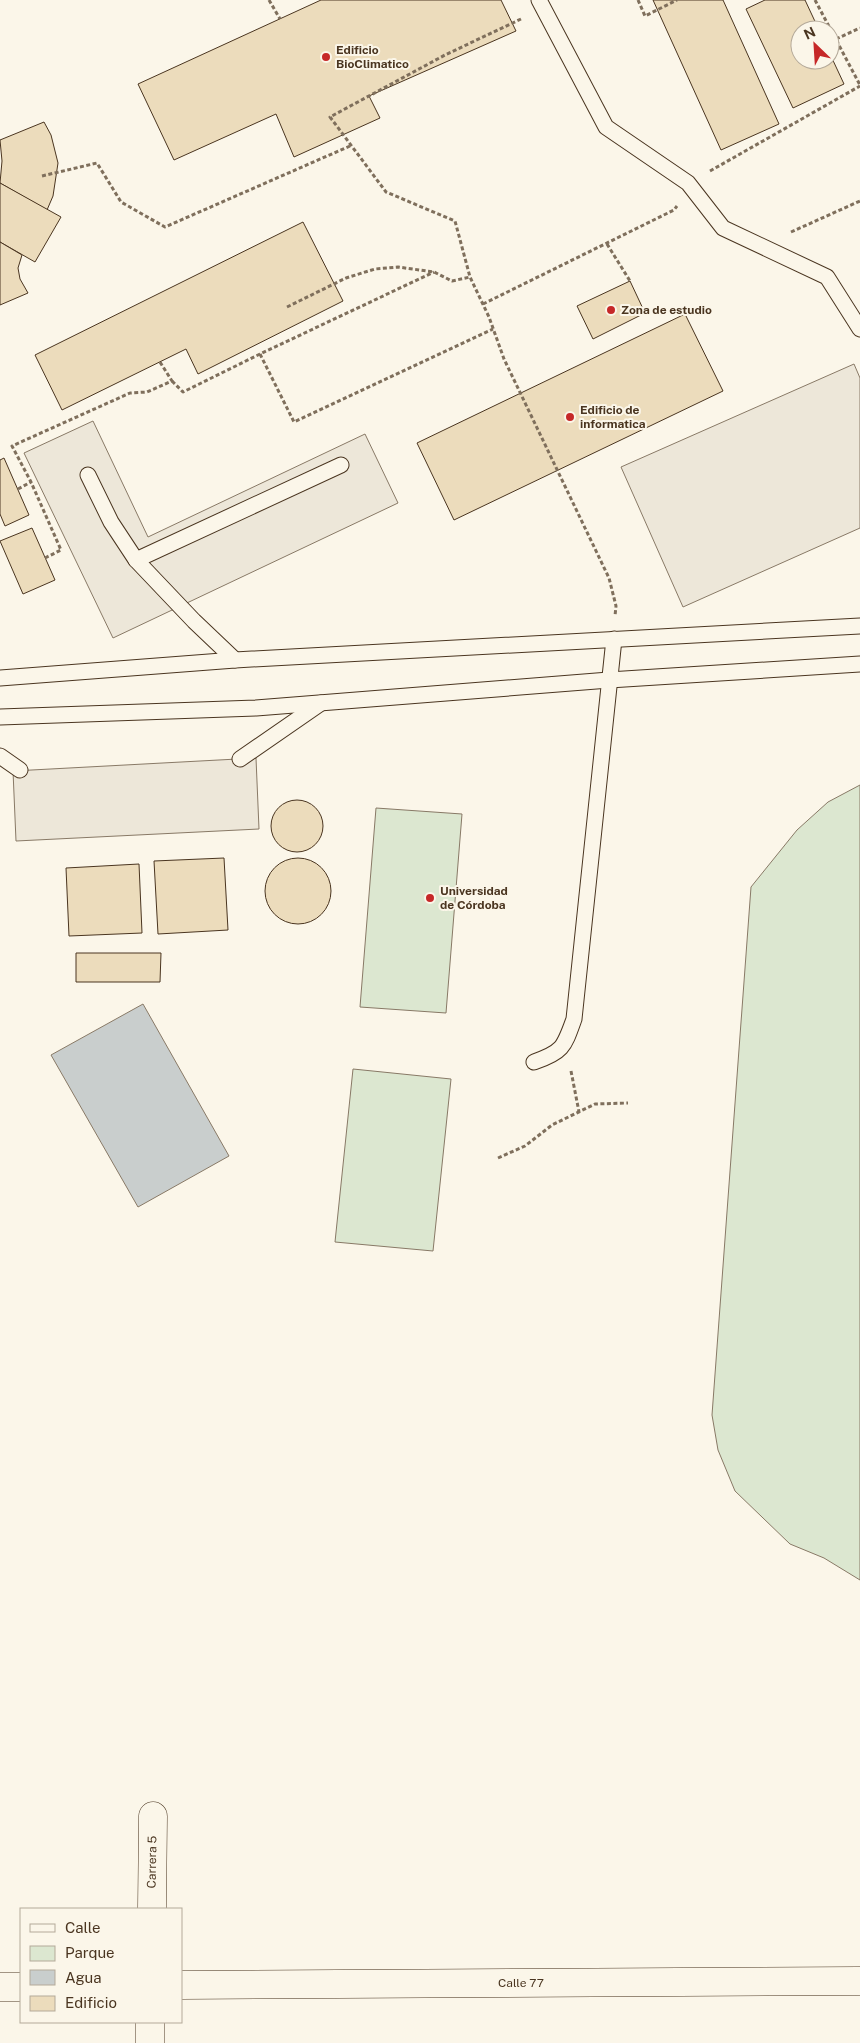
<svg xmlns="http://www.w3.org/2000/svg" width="860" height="2043" viewBox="0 0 860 2043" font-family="'Public Sans',sans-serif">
<rect width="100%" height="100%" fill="#fbf6e9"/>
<g fill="#dce7d0" stroke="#887966">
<path d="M860,785v795l-36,-22 -34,-14 -55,-53 -17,-41 -6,-35 39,-528 46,-57 31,-28z"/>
<path d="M376,808l86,6 -16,199 -86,-6z"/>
<path d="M353,1069l98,10 -18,172 -98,-9z"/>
</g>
<g fill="#ede7d9" stroke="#887966">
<path d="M854,364l6,14v150l-177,79 -62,-140z"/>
<path d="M93,421l55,116 217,-103 33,69 -285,135 -89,-185z"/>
<path d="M256,758l3,71 -243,12 -3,-70z"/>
</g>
<path fill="#c9cecd" stroke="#887966" d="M143,1004l86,152 -91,51 -87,-152z"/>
<g fill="#ecdcbc" stroke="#4a3520">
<path d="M321,0h180l15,31 -147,65 11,22 -86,39 -18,-43 -102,46 -36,-76z"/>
<path d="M653,0h70l56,124 -58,26z"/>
<path d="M765,0h40l14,30h-19v30h30v-6l14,30 -51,24 -47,-99z"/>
<path d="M44,122l7,13 7,28 -5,33 -6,14 -47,-27 2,-22 -2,-21z"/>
<path d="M0,183l61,34 -26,45 -35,-20z"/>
<path d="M303,222l40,79 -145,73 -12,-25 -124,61 -27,-55z"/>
<path d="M0,242l22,13 -4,13 2,11 8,14 -28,12z"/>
<path d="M630,281l15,32 -52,26 -16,-33z"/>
<path d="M685,314l38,77 -269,129 -37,-77z"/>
<path d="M4,458l25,57 -24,11 -5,-12v-54z"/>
<path d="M32,528l23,52 -32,14 -23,-53z"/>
<circle cx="297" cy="826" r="26"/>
<circle cx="298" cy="891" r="33"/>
<path d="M224,858l4,72 -70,4 -4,-73z"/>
<path d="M139,864l3,69 -73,3 -3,-68z"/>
<path d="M76,953h85l-1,29h-84z"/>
</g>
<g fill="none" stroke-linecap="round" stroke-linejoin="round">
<g stroke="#4a3520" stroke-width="17">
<g id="service">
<path d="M539,0l67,127 82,56 35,45 104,49 33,52"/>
<path d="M88,475l23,47 25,38 58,61 41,39"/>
<path d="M136,560l205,-95"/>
<path d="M0,678l235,-18 625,-34"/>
<path d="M0,717l256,-9 353,-28 251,-16"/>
<path d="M0,756l20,14"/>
<path d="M240,759l81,-56"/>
<path d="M534,1062c29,-10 30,-15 40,-43l40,-380"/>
</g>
</g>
<g stroke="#4a3520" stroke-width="29">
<g id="minor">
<path d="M152,1909l1,-93"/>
<path d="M181,1985l679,-4"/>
<path d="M0,1987h21"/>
<path d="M150,2043v-21"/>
</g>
</g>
<g stroke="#7f6f5c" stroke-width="3" stroke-dasharray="4 2.5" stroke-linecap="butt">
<path d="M269,0l11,19"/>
<path d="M638,0l7,16 32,-16"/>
<path d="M815,0l45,85"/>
<path d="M521,19l-76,36 -115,62 56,75 69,29 15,56 19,40 15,42 105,219 7,28 -1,10"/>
<path d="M836,39l24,-11"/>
<path d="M710,171l150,-85"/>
<path d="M42,176l55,-13 24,39 44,25 185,-81"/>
<path d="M791,232l69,-31"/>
<path d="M607,244l23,37"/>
<path d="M483,304l191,-94 3,-4"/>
<path d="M287,307l59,-29 29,-9 23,-2 36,5 18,9 18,-4"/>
<path d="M260,354l34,68 199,-93"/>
<path d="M172,381l11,11 77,-38 174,-82"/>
<path d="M18,489l13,-7"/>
<path d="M45,558l16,-8 -30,-68 -19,-36 118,-53 17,-1 25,-11 -12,-19"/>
<path d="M571,1071l8,41"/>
<path d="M498,1158l27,-12 27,-21 43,-21 33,-1"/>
</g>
<use href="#service" stroke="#fbf6e9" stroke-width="15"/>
<use href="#minor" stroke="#fbf6e9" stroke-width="28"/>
</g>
<g fill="#c62828" stroke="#fbf6e9" stroke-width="2">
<circle cx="326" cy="57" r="5"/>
<circle cx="611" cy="310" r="5"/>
<circle cx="570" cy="417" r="5"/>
<circle cx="430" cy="898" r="5"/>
</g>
<g text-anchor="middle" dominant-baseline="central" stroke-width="4" stroke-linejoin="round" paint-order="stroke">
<g font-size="12" font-weight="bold" fill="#4a3520" stroke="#fbf6e9" text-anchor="start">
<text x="336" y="50">Edificio<tspan x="336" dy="14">BioClimatico</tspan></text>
<text x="621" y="310">Zona de estudio</text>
<text x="580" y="410">Edificio de<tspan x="580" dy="14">informatica</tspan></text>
<text x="440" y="891">Universidad<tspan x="440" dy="14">de Córdoba</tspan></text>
</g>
<g font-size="12" fill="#4a3520" stroke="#fbf6e9">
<text transform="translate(152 1862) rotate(-89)">Carrera 5</text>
<text x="521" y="1983">Calle 77</text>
</g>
</g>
<rect x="20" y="1908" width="162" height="115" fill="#fbf6e9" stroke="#b4a999"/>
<rect x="30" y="1924" width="25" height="8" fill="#fbf6e9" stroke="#b4a999"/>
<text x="65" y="1933" font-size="15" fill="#4a3520">Calle</text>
<rect x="30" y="1946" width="25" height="15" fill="#dce7d0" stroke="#b4a999"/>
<text x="65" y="1958" font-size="15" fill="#4a3520">Parque</text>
<rect x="30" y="1970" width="25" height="15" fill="#c9cecd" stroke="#b4a999"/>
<text x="65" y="1983" font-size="15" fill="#4a3520">Agua</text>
<rect x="30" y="1996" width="25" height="15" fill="#ecdcbc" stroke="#b4a999"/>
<text x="65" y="2008" font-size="15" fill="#4a3520">Edificio</text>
<g transform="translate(815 45) rotate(335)"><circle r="24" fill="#fbf6e9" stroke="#b4a999"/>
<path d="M0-4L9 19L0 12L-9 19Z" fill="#c62828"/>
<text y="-8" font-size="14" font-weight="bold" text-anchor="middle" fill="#4a3520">N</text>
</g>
</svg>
